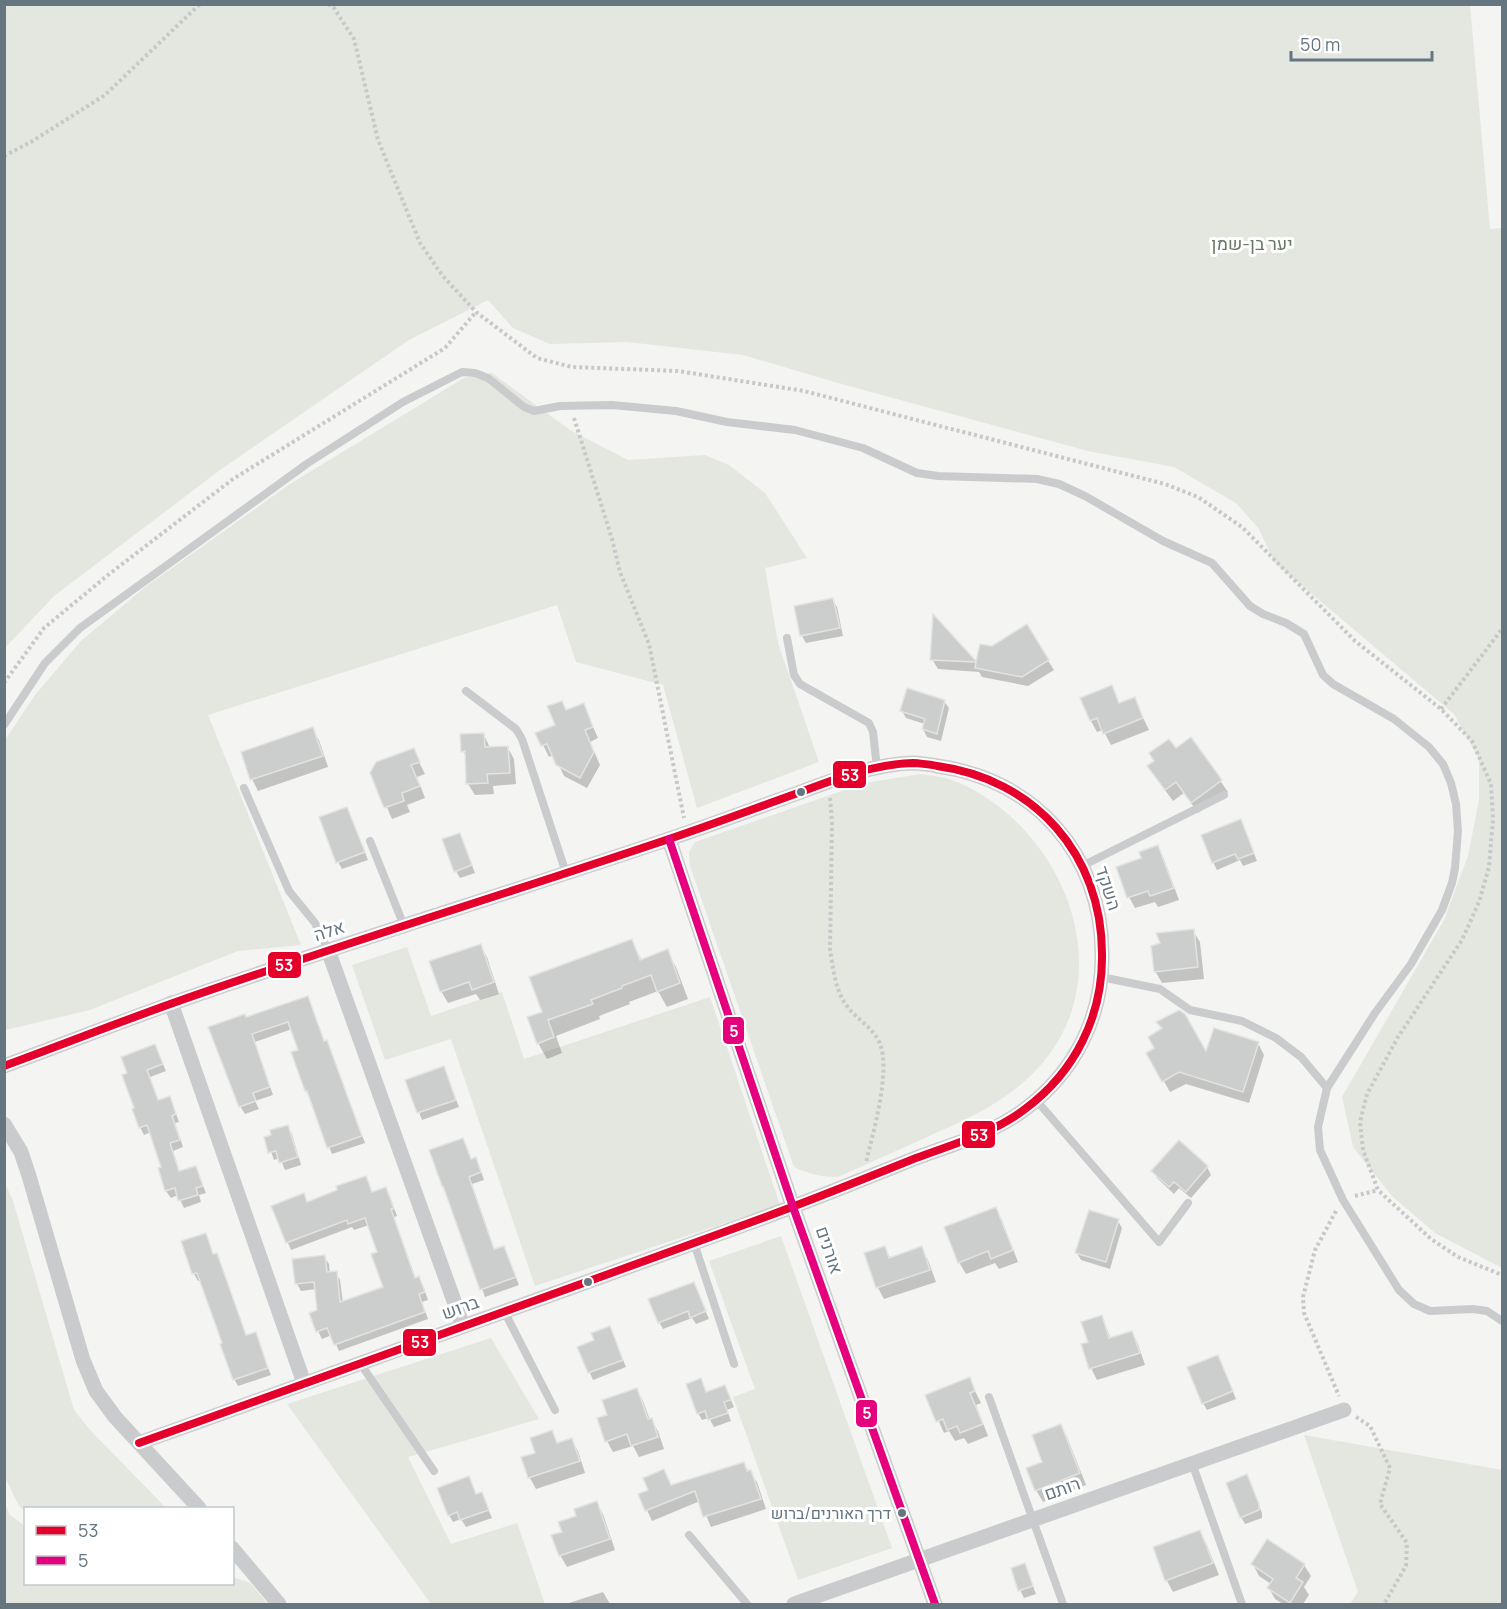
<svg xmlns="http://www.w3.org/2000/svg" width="1507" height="1609" viewBox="0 0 1507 1609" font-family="Manrope,Heebo,sans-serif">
<rect width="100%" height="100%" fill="#f4f4f2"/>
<g fill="#e4e6e0">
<path d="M5,4l1465,1 20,224 12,-1v1040l-67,-35 -43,-37 -39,-49 -11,-50 102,-177 24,-64 11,-56v-41l-25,-45 -180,-152 -15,-33 -23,-26 -62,-36 -86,-16 -250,-68 -95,-28 -116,-13 -77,2 -37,-16 -25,-28 -79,40 -189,130 -166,126 -49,52z"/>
<path d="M492,373l78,57 58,30 77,-5 24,10 36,28 42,65 -42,10 13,75 41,119 -122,46 -34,-123 -87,-23 -19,-57 -349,110 93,230 -63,6 -148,59 -85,20v-290l30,-45 46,-54 63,-53 146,-104 174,-106z"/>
<path d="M921,774c12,2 25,3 36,8 106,45 167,191 82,285 -33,36 -70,51 -114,71 -29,13 -58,26 -87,39 -16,0 -29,-3 -44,-10l-104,-301 -1,-14 6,-10 170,-59z"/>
<path d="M407,947l24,69 71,-24 22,67 186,-62 70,208 -245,81 -84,-247 -66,21 -33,-95z"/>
<path d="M5,1183l8,18 61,209 16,20 76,78h-140l-1,3 -6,-5 -15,-31z"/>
<path d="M781,1236l111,312 -94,32 -65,-183 22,-8 -46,-128z"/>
<path d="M491,1338l48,81 -131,38 43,87 66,-21 28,81h-114l-144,-200z"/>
<path d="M1304,1435l198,35v134h-152l8,-12z"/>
<path d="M4,1500l5,14 16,12 1,58h206l1,-7 17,6 18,21h-263z"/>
</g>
<g fill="#0003">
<path d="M832,600l5,7 6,29 -37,7 -4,-7 -6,-29z"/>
<path d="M934,618l43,46 15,-17 34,-21 28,44 -26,16 -46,-9 -3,-5 -41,-3 -6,-10z"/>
<path d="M1111,687l9,17 14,-5 15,31 -38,15 -8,-15 -6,2 -6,-11z"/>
<path d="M944,701l5,7 -8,33 -14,-4 -4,-8 2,-5 -19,-6 -4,-7z"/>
<path d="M583,705l15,33 -8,4 10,23 -13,23 -23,-12 -10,-21 -5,2 -12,-24 20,-7 10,-14z"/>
<path d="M312,729l7,11 9,27 -70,24 -6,-12z"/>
<path d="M484,735l6,13h18l6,11 2,25 -23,2 1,8 -19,1 -7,-11 -1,-26 -4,-7z"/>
<path d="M1191,739l37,53 -30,21 -14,-20 -11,8 -17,-23 20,-28z"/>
<path d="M413,750l12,24 -8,3 8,21 -18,7 3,7 -18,7 -20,-46z"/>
<path d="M347,808l21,52 -26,9 -4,-7z"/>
<path d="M1244,828l13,33 -14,5 -3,-6 -23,10 -4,-8z"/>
<path d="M463,842l12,31 -15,5 -4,-7z"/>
<path d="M1158,847l6,12 15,41 -21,7 -3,-5 -20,6 -6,-11 14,-38z"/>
<path d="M1193,931l7,11 4,37 -42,4 -7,-12z"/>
<path d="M631,940l11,21 25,-10 9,16 12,32 -21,8 -9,-16 -29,11 1,2 -31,12 1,3 -44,17 6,17 -15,6 -9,-16 6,-30z"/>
<path d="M480,946l7,11 12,37 -19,6 -4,-6 -28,9 -7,-12z"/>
<path d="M307,997l18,45h1l4,7 35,94 -33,11 -26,-63 -6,-40 -8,-22 -37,13 18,53 -18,6 4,8 -14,5 -5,-8 5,-88z"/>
<path d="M1158,1023l49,32 51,-12 6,12 -15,48 -63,-19 -16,8 -22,-39 8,-4 6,-19z"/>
<path d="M158,1053l8,18 -16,6 9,24 11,-3 9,24 -4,1 8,24 -10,4 7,21 16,-4 10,25 -7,2 2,7 -17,6 -6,-13 -7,3 -5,-7 -6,-22 3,-1 -12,-36 -7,3 -4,-8 -4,-18 -12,-33z"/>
<path d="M443,1068l16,39 -37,13 -15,-39z"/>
<path d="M287,1126l5,8 9,31 -16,5 -5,-12 -6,2 -8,-22z"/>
<path d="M1179,1142l28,25 4,8 -20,23 -12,-10 -5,6 -17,-16 -4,-7z"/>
<path d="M471,1160l8,6 5,14 -12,4 23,67 9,-3 15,37 -34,12 -37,-103z"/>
<path d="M366,1178l7,15 12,-4 5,7 7,20 -3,1 22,62 7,7 5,14 -6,2 6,17 -89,32 -7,-16 -10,4 -4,-8 -7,-17 7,-3 -2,-22 -15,2 -4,-7 -3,-24 30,-3 5,7 1,9h6l4,7 3,23 42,-16 -6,-34 -10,-28 -15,5 -2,-3 -61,23 -18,-43 30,-12 5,8z"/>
<path d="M996,1209l6,11 16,42 -19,7 -4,-6 -29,11 -7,-12z"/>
<path d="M1118,1221l4,7 -12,41 -29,-9 -4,-7z"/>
<path d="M205,1234l42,103 8,-3 16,41 -33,11 -4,-7 -10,-35 -23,-64 -3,1 -4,-7 -11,-32z"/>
<path d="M885,1248l6,11 30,-11 7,12 8,22 -52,17 -6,-11 -12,-34z"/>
<path d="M693,1284l16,35 -13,5 -4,-6 -29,11 -4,-7z"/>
<path d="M1102,1317l9,22 21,-7 6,12 7,21 -48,15 -6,-12 -1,-25z"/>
<path d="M609,1327l17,40 -33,13 -14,-32 17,-7z"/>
<path d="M1218,1357l18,42 -29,11 -4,-7z"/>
<path d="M969,1379l12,24 -5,2 12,31 -20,8 -4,-6 -9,3 -6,-10 -5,2 -17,-38z"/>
<path d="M700,1380l7,13 18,-6 9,20 -7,3 4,11 -17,6 -5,-9 -7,2 -4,-7z"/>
<path d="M637,1390l6,11 7,19h1l7,11 6,18 -25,8 -6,-11 -20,6 -6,-11 2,-25z"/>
<path d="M1060,1425l7,12 19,48 -43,17 -7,-12 8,-27z"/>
<path d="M552,1432l6,12 13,-4 7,11 7,22 -49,16 -6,-11 -7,-20 14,-4z"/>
<path d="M743,1463l14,19 9,27 -55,18 -11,-26 -48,20 -12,-26 10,-4 14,-20 8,15z"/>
<path d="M1250,1484l12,29v5l-17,6 -4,-7z"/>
<path d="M481,1494l11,24 -26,9 -5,-8 -8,3 -4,-7z"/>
<path d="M596,1503l7,11 12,36 -48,17 -7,-12 4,-23 14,-15z"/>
<path d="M1200,1532l6,11 13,32 -46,17 -6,-11 -12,-33z"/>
<path d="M1253,1564l51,1 7,11 -7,11 5,8 -6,9h-20l-8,-5 -6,-11 2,-4 -12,-8z"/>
<path d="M1025,1565l11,29 -12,4 -4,-8z"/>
<path d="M603,1592l7,12h-44z"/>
</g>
<g fill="#cccecd" stroke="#e3e3e2" stroke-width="1.5">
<path d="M833,598l7,30 -40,8 -6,-30z"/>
<path d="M933,614l43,47 4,-17 12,2 35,-22 22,36 -27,17 -47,-9 1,-6 -46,-2z"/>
<path d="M1112,685l7,18 16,-6 8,21 -40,16 -6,-16 -7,3 -10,-23z"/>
<path d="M907,688l38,12 -8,34 -15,-5 3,-10 -25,-8z"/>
<path d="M562,701l4,9 18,-7 9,24 -8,3 9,22 -14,26 -24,-13 -9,-21 -6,2 -6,-13 20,-8 -8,-19z"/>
<path d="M313,727l10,29 -73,24 -9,-28z"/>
<path d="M484,733l1,14 23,-1 2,27 -23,1 1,9 -22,1 -1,-33 -4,1 -1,-18z"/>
<path d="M1191,737l31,43 -31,23 -15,-21 -11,8 -18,-24 7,-5 -5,-8 20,-14 7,9z"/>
<path d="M414,748l6,14 -9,3 9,21 -18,7 2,8 -20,7 -14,-35 6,-11z"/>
<path d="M347,807l18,45 -29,11 -17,-46z"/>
<path d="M1241,819l13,34 -16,6 -3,-5 -23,9 -11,-28z"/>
<path d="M460,833l12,32 -18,7 -12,-33z"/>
<path d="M1158,845l16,43 -24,8 -2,-5 -21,7 -11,-31 25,-9 -2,-6z"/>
<path d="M1194,929l4,38 -44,5 -3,-26 9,-3 -4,-10z"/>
<path d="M632,939l8,21 28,-11 12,34 -23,9 -6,-17 -29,11v2l-31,12 2,4 -45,16 6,17 -17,7 -10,-27 15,-5 -13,-35z"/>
<path d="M481,944l13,38 -22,8 -3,-8 -29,10 -11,-31z"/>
<path d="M308,996l16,45 3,-1 35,96 -35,12 -20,-57h-2l-14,-39 7,-2 -10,-28 -36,12 18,53 -17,6 3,8 -17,6 -31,-80 37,-13 1,3z"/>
<path d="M1179,1010l6,4 21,37 8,-23 45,14 -16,50 -64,-20 -17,10 -16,-29 8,-5 -6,-11 14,-9 -6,-6z"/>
<path d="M155,1044l8,20 -16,6 11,30 12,-4 6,18 -4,2 8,24 -10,3 9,28 17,-5 7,20 -7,2 2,7 -20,6 -3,-13 -10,3 -7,-23 3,-1 -14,-42 -8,3 -7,-19 2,-1 -12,-33 5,-2 -6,-16z"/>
<path d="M444,1066l12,34 -39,13 -12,-33z"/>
<path d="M288,1125l10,32 -19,6 -3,-12 -8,2 -4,-16 7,-2 -1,-5z"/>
<path d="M463,1138l8,21 5,-2 5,15 -12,5 25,72 10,-3 12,31 -36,13 -37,-104h-1l-13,-36z"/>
<path d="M1179,1140l29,26 -22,26 -12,-10 -5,5 -18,-16z"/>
<path d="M366,1176l6,16 14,-5 8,22h-3l24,69 4,-2 6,16 -6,2 6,18 -91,33 -7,-17 -11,4 -7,-19 8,-3 -3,-28 -19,2 -3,-25 33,-4 2,17 10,-1 3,31 43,-15 -12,-33 6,-2 -12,-34 -17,6 -1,-4 -61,23 -15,-37 33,-13 3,9 30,-12 -1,-4z"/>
<path d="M996,1207l17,43 -22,9 -3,-8 -30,12 -14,-36z"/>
<path d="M1089,1210l30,9 -13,43 -31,-9z"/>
<path d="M206,1233l7,21 4,-1 29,82 10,-3 12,36 -35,12 -13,-36 2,-1 -25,-70 -5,1 -11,-33z"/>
<path d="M885,1246l4,12 33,-12 8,24 -54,18 -12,-35z"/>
<path d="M694,1282l12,29 -16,7 -2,-7 -30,12 -10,-24z"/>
<path d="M1102,1315l7,23 23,-7 8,22 -51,16 -8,-25 7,-2 -7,-20z"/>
<path d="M610,1326l13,34 -35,13 -11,-26 17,-7 -3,-7z"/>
<path d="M1218,1355l15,36 -31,13 -15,-37z"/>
<path d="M970,1377l5,14 -5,2 13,31 -23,9 -3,-7 -10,4 -4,-11 -7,3 -11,-27z"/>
<path d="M701,1378l5,14 19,-7 6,15 -7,2 4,11 -20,7 -3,-9 -8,3 -11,-30z"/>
<path d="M637,1388l11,31 4,-1 6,19 -27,9 -4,-12 -22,8 -8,-24 10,-3 -5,-15z"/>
<path d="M1061,1424l19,49 -45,18 -9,-23 16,-6 -10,-27z"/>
<path d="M552,1430l5,13 15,-5 8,23 -52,17 -7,-21 14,-4 -5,-15z"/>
<path d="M744,1462l3,9 4,-1 10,29 -58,18 -8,-26 -50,20 -7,-17 10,-4 -5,-12 21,-9 7,16z"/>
<path d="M1247,1474l12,30v6l-19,8 -14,-35z"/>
<path d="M469,1476l7,18 6,-2 7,18 -29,10 -3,-8 -9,4 -11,-28z"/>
<path d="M597,1501l13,38 -51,17 -8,-21 11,-3 -4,-10 18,-6 -2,-7z"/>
<path d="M1200,1530l13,33 -48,18 -12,-34z"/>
<path d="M1267,1539l38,25 -9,14 7,4 -13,21 -23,-15 6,-9 -22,-15z"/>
<path d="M1025,1563l8,23 -15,5 -7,-23z"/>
</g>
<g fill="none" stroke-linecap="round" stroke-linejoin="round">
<g stroke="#c7c8c8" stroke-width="4" stroke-dasharray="3 3" stroke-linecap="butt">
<path d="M328,4l6,4 20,31 24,101 42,103 22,32 34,37 61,46 35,9 106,4 126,20 361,93 33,13 44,30 113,114 86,68 31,32 19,43 2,35 -4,48 -10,35 -17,38 -64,97 -31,57 -7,28 3,28 15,40 53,49 27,18 44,18"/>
<path d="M4,156l27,-14 74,-47 95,-91"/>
<path d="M574,418l38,121 8,33 29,72 35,174"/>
<path d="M4,683l40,-55 64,-53 125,-96 212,-131 31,-36"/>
<path d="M1441,709l61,-80"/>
<path d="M830,798l2,24 -2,127c3,18 5,42 17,57 10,14 27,22 33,38 11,27 -7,90 -14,118"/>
<path d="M1355,1196l23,-6"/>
<path d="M1336,1211l-21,39 -12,47 1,16 35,83"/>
<path d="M1356,1417l14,9 20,42 -10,36 27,39 -1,23 -22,38"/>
</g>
<g stroke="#cacbcc" stroke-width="8">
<path d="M787,638l7,37 6,9 69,39 4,9 4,36"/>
<path d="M466,691l50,38 6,10 44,134"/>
<path d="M4,725l41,-62 35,-35 228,-165 95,-61 59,-30 13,1 13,5 36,29 10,4 26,-5 52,-1 64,6 51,11 68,8 68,18 54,25 21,3 99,3 22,5 26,12 78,45 49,22 38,43 13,8 23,9 18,11 19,41 10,9 61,35 35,28 14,17 8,19 5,21 2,27 -3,37 -3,15 -10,27 -31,54 -36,49 -48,75 -9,39 2,23 23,50 56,90 15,14 16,7 43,-2 14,2 15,10"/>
<path d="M244,788l45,103 26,32 13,27"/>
<path d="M370,841l34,85"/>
<path d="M1082,866l142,-71"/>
<path d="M1101,977l59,12 30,21 52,11 34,17 25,19 26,31"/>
<path d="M1036,1100l123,142 29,-39"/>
<path d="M694,1243l40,121"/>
<path d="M504,1311l51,99"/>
<path d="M360,1363l74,108"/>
<path d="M989,1397l74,207"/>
<path d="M1192,1463l50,141"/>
<path d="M689,1535l58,69"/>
</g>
<g stroke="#cacbcc" stroke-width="15">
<path d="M669,839l124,368 142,397"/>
<path d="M328,950l135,376"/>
<path d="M171,1003l133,380"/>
<path d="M4,1066c57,-21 113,-43 169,-63 162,-57 327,-107 490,-162 45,-15 90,-32 135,-48 37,-14 76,-29 115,-30 3,0 22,2 24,3 98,13 165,89 165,188 1,62 -27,118 -77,155 -31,24 -72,35 -109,49 -55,22 -111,45 -167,65 -203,74 -406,147 -610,220"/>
<path d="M4,1124l17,28 8,24 54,184 13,31 19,26 84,91"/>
<path d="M232,1548l47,56"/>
<path d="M794,1604l550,-194"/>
</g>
<g stroke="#fff" stroke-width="12">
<path id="bus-1" d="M4,1066c57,-21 113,-43 169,-63 162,-57 327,-107 490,-162 45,-15 90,-32 135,-48 37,-14 76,-29 115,-30 3,0 22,2 24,3 98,13 165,89 165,188 1,62 -27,118 -77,155 -31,24 -72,35 -109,49 -55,22 -111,45 -167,65 -203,74 -406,147 -610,220"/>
</g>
<g stroke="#fff" stroke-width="12">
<path id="bus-2" d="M669,839l124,368 142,397"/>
</g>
<use href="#bus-1" stroke="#e4002b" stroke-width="8"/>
<use href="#bus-2" stroke="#e5007d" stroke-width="8"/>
</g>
<g fill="#657681" stroke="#fff" stroke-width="2">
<circle cx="801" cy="792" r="5"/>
<circle cx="588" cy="1282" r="5"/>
<circle cx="902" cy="1513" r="5"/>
</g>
<g text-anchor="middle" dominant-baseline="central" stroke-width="6" stroke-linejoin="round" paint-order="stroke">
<g font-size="16" fill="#657681" stroke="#fff" text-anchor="end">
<text x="891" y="1513">דרך האורנים/ברוש</text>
</g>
<g font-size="18" fill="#697864" stroke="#fff">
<text x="1252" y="243">יער בן-שמן</text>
</g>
<g font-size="18" fill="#657681" stroke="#fff">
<text transform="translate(1109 888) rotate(72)">השקד</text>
<text transform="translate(329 930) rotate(-18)">אלה</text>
<text transform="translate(830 1250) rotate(71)">אורנים</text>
<text transform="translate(460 1307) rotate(-20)">ברוש</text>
<text transform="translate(1062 1488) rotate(-19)">רותם</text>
</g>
</g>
<g stroke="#fff" stroke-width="2">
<rect x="832" y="760" width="35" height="29" rx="6" fill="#e4002b"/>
<rect x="267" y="951" width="35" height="28" rx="6" fill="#e4002b"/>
<rect x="722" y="1016" width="23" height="29" rx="6" fill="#e5007d"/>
<rect x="961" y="1120" width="35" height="29" rx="6" fill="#e4002b"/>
<rect x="402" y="1328" width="35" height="29" rx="6" fill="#e4002b"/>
<rect x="855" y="1399" width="23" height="29" rx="6" fill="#e5007d"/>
</g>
<g font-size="16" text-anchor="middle" font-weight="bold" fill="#fff">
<text x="850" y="781">53</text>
<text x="284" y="971">53</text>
<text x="734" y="1037">5</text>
<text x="979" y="1141">53</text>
<text x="420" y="1348">53</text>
<text x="867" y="1419">5</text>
</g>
<rect width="1507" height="1609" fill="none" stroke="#657681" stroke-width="12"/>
<rect x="24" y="1507" width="210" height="78" fill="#ffffff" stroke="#c1c8cd" stroke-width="1.5"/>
<rect x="36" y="1526" width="30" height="9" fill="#e4002b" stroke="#c1c8cd" stroke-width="1.5"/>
<text x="78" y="1537" font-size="18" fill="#657681">53</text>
<rect x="36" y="1556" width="30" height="9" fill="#e5007d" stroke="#c1c8cd" stroke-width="1.5"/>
<text x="78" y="1567" font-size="18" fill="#657681">5</text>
<path d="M1291 51v9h141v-9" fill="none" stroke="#657681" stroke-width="3"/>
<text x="1300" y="51" font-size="18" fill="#657681" stroke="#ffffff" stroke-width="4.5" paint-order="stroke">50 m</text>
</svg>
